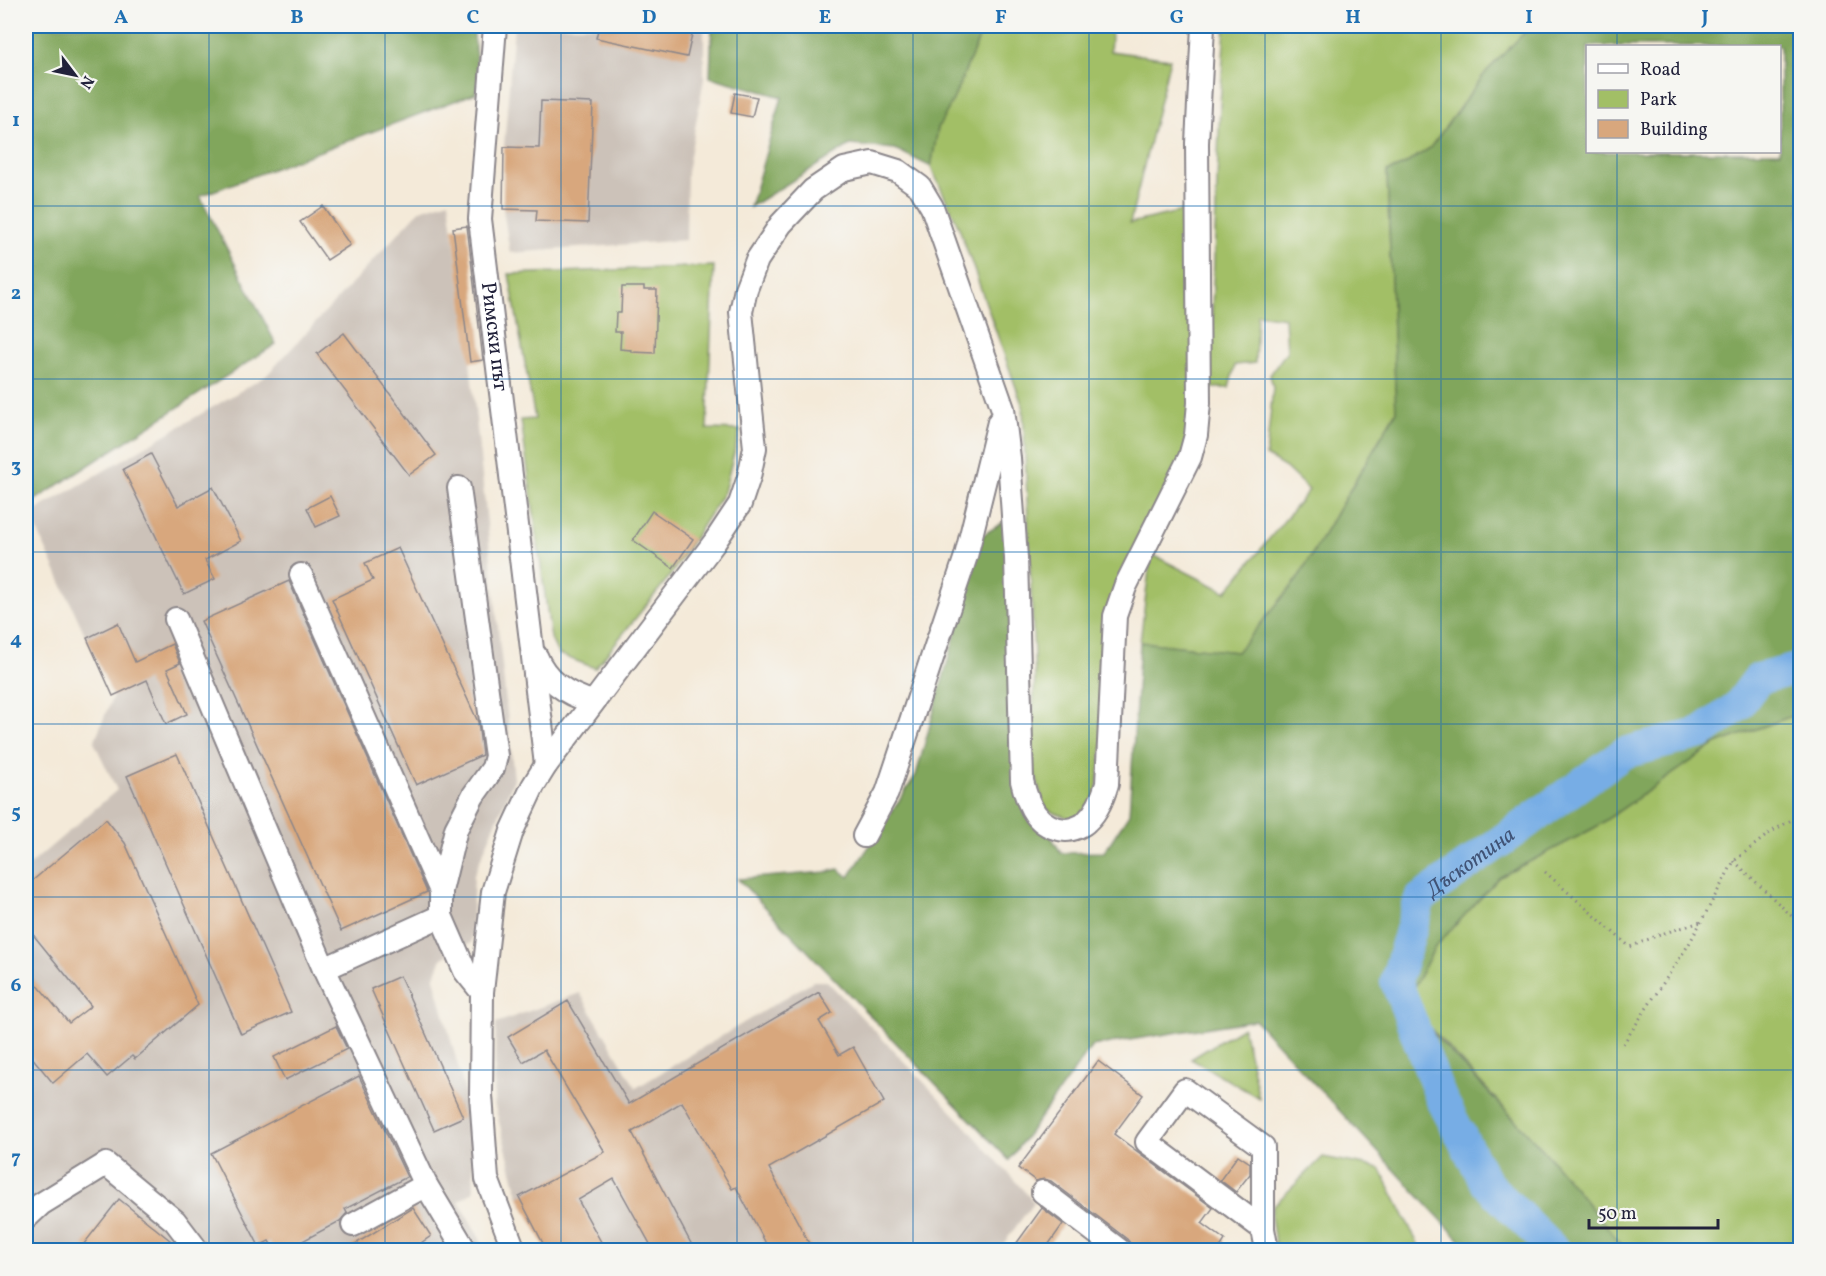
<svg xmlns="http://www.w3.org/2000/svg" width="1826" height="1276" viewBox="0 0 1826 1276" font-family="Vollkorn,serif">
<rect width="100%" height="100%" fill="#f6f6f2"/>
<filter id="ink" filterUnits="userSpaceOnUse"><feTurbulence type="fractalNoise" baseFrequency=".0167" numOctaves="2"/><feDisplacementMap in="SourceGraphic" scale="12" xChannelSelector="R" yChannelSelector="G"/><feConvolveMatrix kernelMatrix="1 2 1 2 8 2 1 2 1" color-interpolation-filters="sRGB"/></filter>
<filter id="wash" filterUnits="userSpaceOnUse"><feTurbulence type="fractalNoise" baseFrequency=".008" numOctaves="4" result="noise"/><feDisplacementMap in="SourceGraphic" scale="24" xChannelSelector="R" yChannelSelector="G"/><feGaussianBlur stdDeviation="1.35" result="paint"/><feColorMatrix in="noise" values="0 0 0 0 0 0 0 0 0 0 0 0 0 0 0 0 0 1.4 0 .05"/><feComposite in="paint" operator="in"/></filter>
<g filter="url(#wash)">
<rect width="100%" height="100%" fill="#f4ead9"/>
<g fill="#ccc2b9">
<path d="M514,26h190v52l-17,94 -1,68 -176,13 -7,-44 1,-62z"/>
<path d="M449,201l21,161 44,417 -40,96 -3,68 -29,15 -8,20 37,136 3,77 -15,10 27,49h-460v-382l91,-78 -23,-48 19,-46 -83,-182 236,-138 154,-166z"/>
<path d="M813,981h14l134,140 73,81 -35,48h-452l-28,-53 -25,-94 2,-80 84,-30 56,95z"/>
</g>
<g fill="#a2bf66" stroke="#627050" stroke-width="1.5">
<path d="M984,26h128l-2,25 60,8 -40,164 66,-15 1,176 -13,73 -59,116 -29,224 -22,23 -29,-11 -15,-52 5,-79 -12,-271 -65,-182 -27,-58 7,-39 15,-28z"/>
<path d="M1225,26h306l-45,46 -56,76 -26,17 -17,7 9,239 -99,169 -60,72 -97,-10 11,-88 75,38 83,-102 -23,-22 -20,-12 7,-69 -3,-12 17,-24 -2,-33 -28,-4 -2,49 -20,2 -6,23h-20l11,-283z"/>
<path d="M714,266l-7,163 33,1 -16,62 -54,84 -75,92 -37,-14 -7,-15 -30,-219 14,-1 -26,-145z"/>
<path d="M1800,713v537h-174l-81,-98 -139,-150 29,-55 65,-70 94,-49 122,-84z"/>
<path d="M1243,1027l16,71 -68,-39z"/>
<path d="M1323,1157l57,11 41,82h-145l-5,-34 2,-10z"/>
</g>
<g fill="#81a65b" stroke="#52644b" stroke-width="1.5" fill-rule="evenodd">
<path d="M26,26h447l5,52 -2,15 -276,103 76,148 -250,162z"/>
<path d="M712,26h272l-31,74 -15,28 -7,39 -36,-18 -45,-4 -100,62 32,-110 -72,-20z"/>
<path d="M1531,26h269v687l-84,31 -122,84 -94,49 -65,70 -29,55 32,37 107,113 81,98h-157l-214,-230 -163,26 -83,114 -271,-281 89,-7 12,-3 10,8 67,-102 67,-240 28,-18 14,276 36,60 43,-1 25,-38 11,-172 97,10 60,-72 99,-168 -9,-240 17,-7 26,-17 56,-76zM1588,46h192v106h-192z"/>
</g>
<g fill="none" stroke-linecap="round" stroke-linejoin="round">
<path stroke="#77ade5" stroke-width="32" id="s1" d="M1554,1250l-68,-67 -45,-85 -45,-117 24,-82 204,-146 77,-20 37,-27 20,-27 42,-11"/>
</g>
<g id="blocks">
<g fill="#d8a77d">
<path d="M599,26h95l-7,31 -91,-19z"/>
<path d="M735,93l22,4 -5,20 -21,-4z"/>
<path d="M541,101l52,2 -5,120 -52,-2 1,-11 -34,-1 1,-62 35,1z"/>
<path d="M323,206l27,39 -23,15 -27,-38z"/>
<path d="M467,226l16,134 -13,2 -17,-134z"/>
<path d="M622,287h22v3h13l-2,63 -24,-1v-2l-11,-1 1,-17h-6l1,-19h5z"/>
<path d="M344,333l92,122 -27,20 -92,-121z"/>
<path d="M151,454l27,52 35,-19 28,54 -36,19 10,19 -31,15 -61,-125z"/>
<path d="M330,496l10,20 -24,11 -9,-19z"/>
<path d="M652,511l41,28 -20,29 -40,-28z"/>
<path d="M398,548l80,174 4,33 -66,30 -84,-186 41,-19 -8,-17z"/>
<path d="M289,581l138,311 -86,39 -140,-310z"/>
<path d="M118,623l17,39 37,-18 8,19 -13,6 20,45 -21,10 -19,-44 -34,16 -26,-58z"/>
<path d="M177,754l114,258 -50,22 -114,-258z"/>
<path d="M106,819l19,24 73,162 -63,54 -3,-3 -25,21 -20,-23 -34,29 -27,-33v-79l43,52 22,-17 -65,-80v-40z"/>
<path d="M400,976l63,141 -29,13 -63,-141z"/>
<path d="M819,992l13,21 -13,8 20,34 14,-8 31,55 -115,66 44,83h-43l-34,-64 -4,2 -50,-87 -50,30 63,119h-41l-40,-72 -36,21 28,51h-59l-28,-54 86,-45 -61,-102 -21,12 -15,-25 60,-36 61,103z"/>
<path d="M336,1026l11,23 -62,31 -11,-23z"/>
<path d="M1098,1061l45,34 -29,39 99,74 -11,15 23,17 -7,11h-86l-1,-7 -4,-5 -76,-58 -7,-2 -8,2 -18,-13z"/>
<path d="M359,1076l48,101 -62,32 2,4 -7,8 -56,30h-9l-6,-10 -10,5 -48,-93z"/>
<path d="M1238,1155l12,8v11l-14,18 -16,-12z"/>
<path d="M119,1199l57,46 4,6h-89l-8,-6z"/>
<path d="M413,1208l18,28 -22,15h-65z"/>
<path d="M1042,1208l21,16 -19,27h-33z"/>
</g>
</g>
</g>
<g filter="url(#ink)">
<use href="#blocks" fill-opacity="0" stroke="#8b868a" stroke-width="1.5"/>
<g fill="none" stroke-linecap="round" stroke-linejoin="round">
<g stroke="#8b868a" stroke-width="26">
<g id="minor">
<path id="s2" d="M495,26l-15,193 66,546"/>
<path d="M301,575l140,316v25l24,55 17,21"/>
<path d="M176,619l148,350 102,216 39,65"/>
<path d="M536,656c10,25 32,39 57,46"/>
<path d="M864,836l23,-43 79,-237 33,-134"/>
<path d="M441,891l15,-62 17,-33 20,-28 3,-12 -37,-268"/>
<path d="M324,969l117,-53"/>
<path d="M1043,1192l76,58"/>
<path d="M26,1218l15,-14 65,-40 69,57 22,29"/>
<path d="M353,1225l73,-40"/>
<path d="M1263,1229v-82l-78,-57 -38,52 116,87 4,21"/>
<path d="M514,1250l-27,-71 -6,-84 1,-103 11,-100 19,-61 21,-45 13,-21 168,-222 26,-39 9,-27 6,-29 -14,-136 5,-23 11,-29 24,-36 32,-34 31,-21 28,-6 26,8 22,16 12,20 71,202 6,49 7,100 6,223c6,25 15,47 44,49 6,0 17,-4 21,-9 11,-10 16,-24 20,-37l8,-168 10,-29 65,-130 6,-22 3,-32 -2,-260 6,-117"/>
</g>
</g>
<g stroke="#8b868a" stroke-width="3" stroke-dasharray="1.5 4.5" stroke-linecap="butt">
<path d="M1734,861l66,63"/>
<path d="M1545,872l85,75 31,-13 40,-12"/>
<path d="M1623,1044l66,-100 45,-83 37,-29 29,-17"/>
</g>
<use href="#minor" stroke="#fff" stroke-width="22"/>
</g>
</g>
<path fill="none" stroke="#1f6fb2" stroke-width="1.5" stroke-opacity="0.55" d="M209,26v1224M385,26v1224M561,26v1224M737,26v1224M913,26v1224M1089,26v1224M1265,26v1224M1441,26v1224M1617,26v20M1617,152v1098M26,206h1774M26,379h1774M26,552h1774M26,724h1774M26,897h1774M26,1070h1774"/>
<g text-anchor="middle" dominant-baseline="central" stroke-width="6" stroke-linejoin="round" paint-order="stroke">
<g font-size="21" fill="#22223b" stroke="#f6f6f2">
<text stroke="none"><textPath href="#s2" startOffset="312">Римски път</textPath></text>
</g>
<g font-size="22" font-style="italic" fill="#405376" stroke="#f6f6f2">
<text stroke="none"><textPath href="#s1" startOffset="465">Дъскотина</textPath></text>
</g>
</g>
<rect width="1826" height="1276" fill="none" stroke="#f6f6f2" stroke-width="66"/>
<rect x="1586" y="45" width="195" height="108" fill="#f6f6f2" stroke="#a1a1a9" stroke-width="1.5"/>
<rect x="1598" y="64" width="30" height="9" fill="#ffffff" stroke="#a1a1a9" stroke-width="1.5"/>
<text x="1640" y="75" font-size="18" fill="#22223b">Road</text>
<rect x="1598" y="90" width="30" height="18" fill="#a2bf66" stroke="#a1a1a9" stroke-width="1.5"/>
<text x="1640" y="105" font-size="18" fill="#22223b">Park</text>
<rect x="1598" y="120" width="30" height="18" fill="#d8a77d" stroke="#a1a1a9" stroke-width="1.5"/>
<text x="1640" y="135" font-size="18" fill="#22223b">Building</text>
<g transform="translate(75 75) rotate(122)" stroke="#f6f6f2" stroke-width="4.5" paint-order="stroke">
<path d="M0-4.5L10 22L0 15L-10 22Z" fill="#22223b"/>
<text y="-9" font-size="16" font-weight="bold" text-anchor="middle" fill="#22223b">N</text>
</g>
<path d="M1589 1219v9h129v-9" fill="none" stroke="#22223b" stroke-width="3"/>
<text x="1598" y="1219" font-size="18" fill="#22223b" stroke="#f6f6f2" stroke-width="4.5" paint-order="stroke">50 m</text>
<rect x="33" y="33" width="1760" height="1210" fill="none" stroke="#1f6fb2" stroke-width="2"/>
<g font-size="20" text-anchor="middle" font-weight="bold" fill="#1f6fb2">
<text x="121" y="23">A</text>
<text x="297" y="23">B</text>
<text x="473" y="23">C</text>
<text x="649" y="23">D</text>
<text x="825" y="23">E</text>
<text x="1001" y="23">F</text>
<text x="1177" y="23">G</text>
<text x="1353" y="23">H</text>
<text x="1529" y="23">I</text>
<text x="1705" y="23">J</text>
<text x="16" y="126">1</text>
<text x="16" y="299">2</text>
<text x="16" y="472">3</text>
<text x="16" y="645">4</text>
<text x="16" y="818">5</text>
<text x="16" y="991">6</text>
<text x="16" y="1163">7</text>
</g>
</svg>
